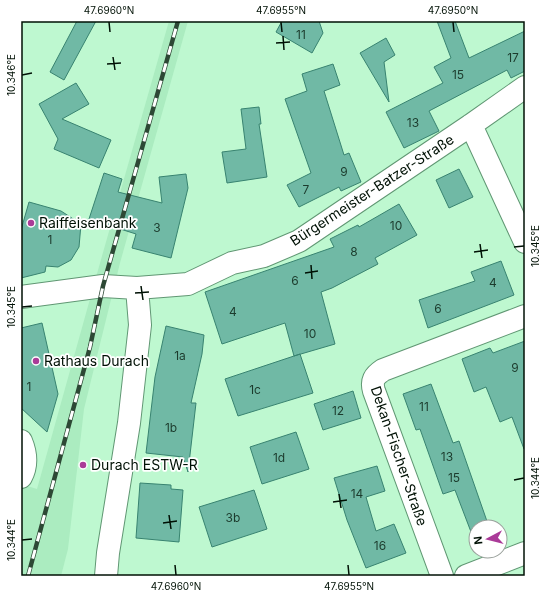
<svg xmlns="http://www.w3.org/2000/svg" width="546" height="597" font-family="Inter,sans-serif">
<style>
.built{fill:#abecc0}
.building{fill:#70b9a5;stroke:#388370}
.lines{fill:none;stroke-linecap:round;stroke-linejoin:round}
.minor-casing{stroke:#609773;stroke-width:24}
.minor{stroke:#fff;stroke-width:22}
.rail-casing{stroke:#2d4835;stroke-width:4.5}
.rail{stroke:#fff;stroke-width:3;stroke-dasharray:9;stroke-linecap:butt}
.ticks{fill:none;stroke:#001105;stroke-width:1.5}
.poi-dot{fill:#aa3b98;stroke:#fff;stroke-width:1.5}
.labels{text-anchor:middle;stroke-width:3.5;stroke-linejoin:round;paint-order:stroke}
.number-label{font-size:12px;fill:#1c3b2d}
.street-label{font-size:14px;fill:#001105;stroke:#fff}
.poi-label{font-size:14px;fill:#001105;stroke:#fff;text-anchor:start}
.neatline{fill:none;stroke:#001105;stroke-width:1.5}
.ticks-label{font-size:10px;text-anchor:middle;fill:#001105}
</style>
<rect width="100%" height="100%" fill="#bef8d0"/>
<path class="built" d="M169,21H188L120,263L84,409L68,549L61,576H21V484L37,489L100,263Z"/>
<path class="building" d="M77,21H96L64,80L50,72Z
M282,21H319L323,33L312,53L276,32Z
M437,21H455L469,58L525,31V71L511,78L507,70L429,111L439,131L404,148L386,112L443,83L434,67L451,58Z
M386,38L395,55L384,62L389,102L360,53Z
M333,64L340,85L324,91L344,155L349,153L361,182L341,191L339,187L299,207L287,185L311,173L285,99L307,91L302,74Z
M76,83L89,104L62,119L111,140L99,168L54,149L58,139L39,104Z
M259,107L261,124H259L267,177L227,183L222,152L246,149L241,109Z
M459,169L473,197L449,208L436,180Z
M104,173L122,179L118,192L162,203L159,177L186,174L188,188L171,258L132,248L136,234L89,219Z
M29,202L61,211L81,224L79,247L71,260L58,267L46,266L45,272L21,278V230Z
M399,204L417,235L375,258L378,264L332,288L321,292L335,344L294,356L285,323L222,344L205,292L334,247L330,239L358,225L359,227Z
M501,261L514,295L428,328L419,300L475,281L471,272Z
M42,323L58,394L47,432L21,408V328Z
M166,326L204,335L202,354L191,403H196L188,472L183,457L146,453L155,377Z
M525,341V448L524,449L512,417L500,422L486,387L474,392L462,359L490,348L493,353Z
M300,354L313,393L238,416L225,379Z
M431,384L453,443L459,441L489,527H476V545L455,490L443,494L420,429L416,430L403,394Z
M353,391L361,418L323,430L314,404Z
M296,432L309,469L262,484L250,447Z
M377,466L385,491L366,497L376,531L394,524L406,553L366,568L347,520L334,478Z
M140,483L171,485V489L183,490L179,542L136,538Z
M254,490L267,529L212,547L199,507Z"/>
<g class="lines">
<g class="minor-casing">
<path id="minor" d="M471,125L525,242
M21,297L103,286L137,288L188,284L232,263L264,256L299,241L471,125L525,87
M21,441C26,453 27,466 21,477
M106,576L108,553L129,423L140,325L137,288
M442,576L374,391C371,381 374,376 383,370L525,316
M466,576L525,553"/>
</g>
<use href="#minor" class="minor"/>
<g class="rail-casing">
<path id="rail" d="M28,576L90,347L103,286L178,21"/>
</g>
<use href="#rail" class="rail"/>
</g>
<path class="ticks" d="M109,22L110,32M281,22L282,32M453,22L454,32M283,36L284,50M276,43L290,42M113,57L115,70M107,64L121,63M22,75L32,73M480,244L482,258M514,247L524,246M474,252L488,250M311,265L312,279M305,273L318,271M141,286L143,300M135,293L149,292M22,307L32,306M514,480L524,478M339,494L341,508M333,502L347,500M169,515L171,529M163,523L177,521M22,540L32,539M175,565L176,575M348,565L349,575"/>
<g class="poi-dot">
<circle cx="31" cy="223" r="4"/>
<circle cx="36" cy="361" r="4"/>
<circle cx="83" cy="465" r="4"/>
</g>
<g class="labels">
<g class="number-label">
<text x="301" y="39">11</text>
<text x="513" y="62">17</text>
<text x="458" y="79">15</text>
<text x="413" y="127">13</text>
<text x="344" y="176">9</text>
<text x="306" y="194">7</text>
<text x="396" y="230">10</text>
<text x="157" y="232">3</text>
<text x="50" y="244">1</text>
<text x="354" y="256">8</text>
<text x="295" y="285">6</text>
<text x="493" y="287">4</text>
<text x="438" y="313">6</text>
<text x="233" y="316">4</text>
<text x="310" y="338">10</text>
<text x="180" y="360">1a</text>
<text x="515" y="372">9</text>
<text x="29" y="391">1</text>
<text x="255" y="394">1c</text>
<text x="424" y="411">11</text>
<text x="338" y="415">12</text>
<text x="171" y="432">1b</text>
<text x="447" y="461">13</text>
<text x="279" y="462">1d</text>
<text x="454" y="482">15</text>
<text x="357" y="498">14</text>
<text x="233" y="522">3b</text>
<text x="380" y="550">16</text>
</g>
<g class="street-label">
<text transform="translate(372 190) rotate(-33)" y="5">Bürgermeister-Batzer-Straße</text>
<text transform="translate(399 456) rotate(71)" y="5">Dekan-Fischer-Straße</text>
</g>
<g class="poi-label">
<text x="39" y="228">Raiffeisenbank</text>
<text x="44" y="366">Rathaus Durach</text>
<text x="91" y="470">Durach ESTW-R</text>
</g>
</g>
<rect width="546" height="597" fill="none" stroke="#ffffff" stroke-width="44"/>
<g transform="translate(488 539) rotate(263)"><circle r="19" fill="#ffffff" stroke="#99a09b"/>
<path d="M0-3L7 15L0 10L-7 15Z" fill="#aa3b98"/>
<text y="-6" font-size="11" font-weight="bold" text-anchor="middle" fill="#001105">N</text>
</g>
<rect x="22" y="22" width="502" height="553" class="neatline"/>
<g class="ticks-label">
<text x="109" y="14">47.6960°N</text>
<text x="281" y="14">47.6955°N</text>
<text x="453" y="14">47.6950°N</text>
<text transform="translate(11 75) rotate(-90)" y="4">10.346°E</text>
<text transform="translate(535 246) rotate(-90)" y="4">10.345°E</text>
<text transform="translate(11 307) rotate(-90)" y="4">10.345°E</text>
<text transform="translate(535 478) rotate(-90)" y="4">10.344°E</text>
<text transform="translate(11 540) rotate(-90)" y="4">10.344°E</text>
<text x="176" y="590">47.6960°N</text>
<text x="349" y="590">47.6955°N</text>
</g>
</svg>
